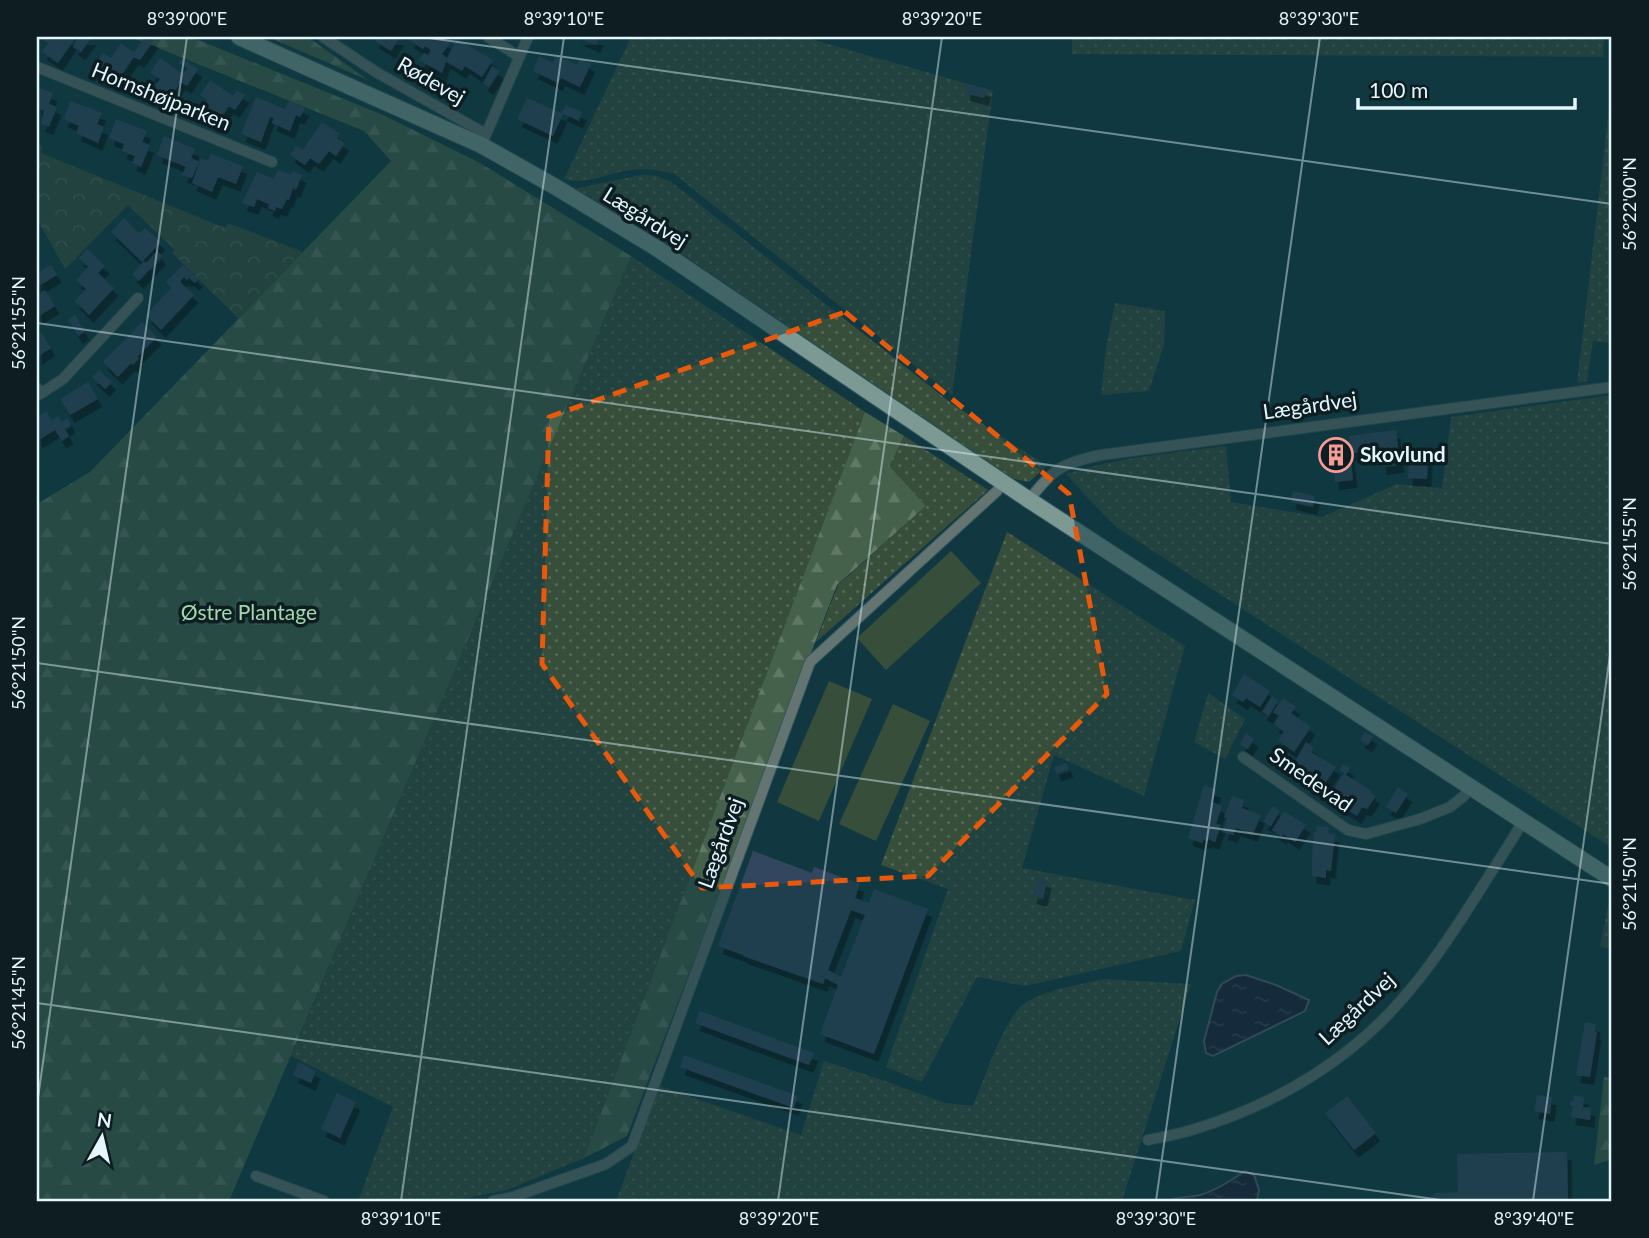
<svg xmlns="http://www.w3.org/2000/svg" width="1649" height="1238" font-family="Lato,sans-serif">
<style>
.grass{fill:url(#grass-dots)}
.forest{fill:url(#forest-firs)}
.park{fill:url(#park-crowns)}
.pitch{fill:#374e3b}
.water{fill:url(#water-ripples);stroke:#585d70;stroke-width:2}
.building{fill:#31475e;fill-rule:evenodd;filter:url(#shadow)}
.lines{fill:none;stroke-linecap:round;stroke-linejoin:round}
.street-casing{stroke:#33575f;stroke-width:12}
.secondary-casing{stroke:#33575f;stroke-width:18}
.street{stroke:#637471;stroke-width:10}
.secondary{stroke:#7d9994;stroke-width:16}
.marked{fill:none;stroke:#e8590c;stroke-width:5;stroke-dasharray:14 9;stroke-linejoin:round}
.ticks{fill:none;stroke:#e3f7fd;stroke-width:2;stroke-opacity:0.45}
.labels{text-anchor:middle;stroke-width:7;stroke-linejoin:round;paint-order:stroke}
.street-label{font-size:21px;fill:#e3f7fd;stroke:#0d1d21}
.poi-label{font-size:21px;font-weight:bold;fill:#e3f7fd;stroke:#0d1d21;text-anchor:start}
.park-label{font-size:21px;fill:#a5d8ae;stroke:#0d1d21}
.neatline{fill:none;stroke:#e3f7fd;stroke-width:2.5}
.ticks-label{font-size:18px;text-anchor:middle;fill:#e3f7fd}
</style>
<defs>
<pattern id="grass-dots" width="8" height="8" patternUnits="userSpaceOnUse" patternTransform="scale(1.75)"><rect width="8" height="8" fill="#374e3b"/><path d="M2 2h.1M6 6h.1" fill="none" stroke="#546858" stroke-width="1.8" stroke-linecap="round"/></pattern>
<pattern id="forest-firs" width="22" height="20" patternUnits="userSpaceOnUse" patternTransform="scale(1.75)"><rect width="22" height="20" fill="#46614b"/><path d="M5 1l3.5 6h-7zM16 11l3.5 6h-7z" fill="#617866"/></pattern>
<pattern id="park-crowns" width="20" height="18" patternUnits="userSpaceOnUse" patternTransform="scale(1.75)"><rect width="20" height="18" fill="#374e3b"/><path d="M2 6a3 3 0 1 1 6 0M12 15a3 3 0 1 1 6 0" fill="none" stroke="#546858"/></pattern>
<pattern id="water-ripples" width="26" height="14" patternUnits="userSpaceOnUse" patternTransform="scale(1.75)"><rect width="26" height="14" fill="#1c1b34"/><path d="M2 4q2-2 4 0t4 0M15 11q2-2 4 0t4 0" fill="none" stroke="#3d3d52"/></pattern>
<filter id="shadow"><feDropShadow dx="4.5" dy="8" stdDeviation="0" flood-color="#0009"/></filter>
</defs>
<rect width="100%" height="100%" fill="#113841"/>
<path class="grass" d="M631,37H804L993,91L952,395L674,174C657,169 642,168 624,171C604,175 585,185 564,179Z
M1072,37H1604L1603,57L1072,54Z
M1612,84V343L1593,341L1587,381L1577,383Z
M641,175L656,176L670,181L951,403L1047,466L1029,482L1014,479L645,229L574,189Z
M631,256L865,412L584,1158L507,1190L452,1201H358L393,1107L291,1056Z
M1115,303L1165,311L1164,345L1149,391L1101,395L1106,348Z
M1612,395V848L1116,527L1085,495L1066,474C1117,457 1173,453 1226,446L1231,502L1322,517L1397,484L1442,488L1451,417Z
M904,436L988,490L816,642L838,585L926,506L888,466Z
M1007,532L1185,646L1144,796L1054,755L1022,868L1195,900L1181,951L1025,986L977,977L922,1082L886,1067L948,889L881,865Z
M1208,693L1245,719L1225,759L1194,742Z
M1611,891L1612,892V949L1600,946Z
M1104,979L1191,984L1122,1201H616L659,1086L801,1135L824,1061L882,1080L945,1103L973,1106C982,1084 1006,1014 1025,1003C1047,989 1078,985 1104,979Z"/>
<path class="forest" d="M131,37H191L383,115L480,163L631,256L229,1201H37V504L90,472L391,161L364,131Z
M268,37H308L368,80Z
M865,412L904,436L889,466L926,506L837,585L627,1136L584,1158Z
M1604,1077L1612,1078V1159L1594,1165Z"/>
<path class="park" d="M37,144L42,146L41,153L225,228L228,223L303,252L239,319L172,253L175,250L128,205L65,269L37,219Z"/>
<path class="pitch" d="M951,551L981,583L886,670L857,638Z
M829,681L872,699L819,821L777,802Z
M893,704L930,721L876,841L839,824Z"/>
<path class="water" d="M1246,975L1276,985L1309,1000L1305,1011L1213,1056L1206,1053L1204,1041L1217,992L1222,984L1236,976Z
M1245,1171L1254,1175L1259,1190L1257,1201H1167C1178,1196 1188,1198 1200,1195C1215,1191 1232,1180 1245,1171Z"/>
<path class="building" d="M43,37H76L58,63L42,52L48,43L41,39Z
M79,37H92L81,52L73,47Z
M145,37H149L154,40L140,60L134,57L115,85L92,70L103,53L111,58L121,43L134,52Z
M376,37H400L391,51L374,40Z
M411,37H440L450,43L442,54L447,58L457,39L493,60L482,77L465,66L462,71L446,61L442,73L419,60L424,53L428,55L431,50L425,46L423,49L409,40Z
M577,37H599L596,45Z
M557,55L577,65L580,58L591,64L580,87L561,78L558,83L533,71L539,56L553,63Z
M160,58L183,74L187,68L179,63L182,58L198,69L187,86L181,82L165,105L150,95L160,79L150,73Z
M492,66L500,71L489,87L483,83Z
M210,80L233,96L237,90L245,95L235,110L229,106L216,126L197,114L207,100L200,95Z
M967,84L987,89L984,98L965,93Z
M37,87L53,93L49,104L57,107L49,127L41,124L44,111L37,108Z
M256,97L285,109L289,101L305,108L300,117L296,115L290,131L272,123L274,118L270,117L261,142L241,134Z
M527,98L563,114L553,136L517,119Z
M71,101L102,113L97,124L104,127L98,143L76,133L79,126L63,119Z
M566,105L582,112L579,121L562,113Z
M116,119L147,131L142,142L150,145L141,167L132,163L135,156L122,151L124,144L109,138Z
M322,122L340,134L337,138L345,143L336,156L329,151L319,164L310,158L305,165L290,155L296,146L303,150Z
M164,136L195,149L191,158L199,162L192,178L182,175L186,167L157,155Z
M211,154L243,166L236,184L218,177L212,192L192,183L201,158L208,161Z
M278,170L291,175L293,171L302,175L296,190L293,188L289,200L287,199L282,209L276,207L275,211L268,208L269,204L257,199L254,207L242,203L257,172L274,179Z
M124,218L139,233L145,228L161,242L142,262L111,232Z
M87,249L105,266L98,273L114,288L89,315L75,301L86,289L76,280L88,267L79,258Z
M157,251L162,256L139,281L132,274L144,261L146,263Z
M51,265L57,275L37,287V273Z
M183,265L198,279L195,283L189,278L187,280L184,277L180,282L194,295L161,330L146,315L171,288L166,282Z
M45,290L55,306L37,317V295Z
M75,315L85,332L78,336L68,320Z
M142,322L157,337L137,357L139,358L133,365L131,363L118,377L103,362Z
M41,332L51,348L37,357V334Z
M99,370L112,382L105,389L92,377Z
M88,382L98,399L70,415L60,399Z
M46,411L52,420L58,416L62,422L67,418L71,425L65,429L69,436L62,441L55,430L37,441V417Z
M1396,430L1400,465L1382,467L1380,450L1350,453L1353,480L1335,482L1332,457L1323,458L1322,447L1350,444L1349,436Z
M1409,455H1428L1427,479L1408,478Z
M1293,491L1315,496L1313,507L1291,502Z
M1244,674L1270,691L1260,707L1246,698L1243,702L1232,695Z
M1272,696L1278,700L1269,716L1262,712Z
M1283,698L1296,707L1291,713L1311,727L1294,752L1278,740L1284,732L1274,724L1279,716L1273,712Z
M1365,732L1373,736L1368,745L1360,740Z
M1246,733L1254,739L1248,749L1240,744Z
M1306,742L1314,748L1311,752L1336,767L1324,785L1299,771L1297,774L1290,770Z
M1066,763L1069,769L1057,774L1054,767Z
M1343,764L1350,768L1346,775L1372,791L1371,793L1376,796L1367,809L1362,807L1357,816L1328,798L1344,773L1340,770Z
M1204,785L1217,790L1212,802L1222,806L1216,824L1221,825L1215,842L1208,839V841L1203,840L1202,843L1188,838Z
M1398,787L1408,794L1396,813L1386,807Z
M1232,796L1244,800L1242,808L1261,815L1253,834L1236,828L1233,835L1223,832L1227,818L1224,817Z
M1273,806L1280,811L1271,826L1263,822Z
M1284,811L1306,825L1295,842L1283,834L1282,837L1272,830Z
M1317,826L1329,827L1328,833L1335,834L1331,871L1326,870V878L1312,876V855L1314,832H1316Z
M753,851L812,873L814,867L860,884L855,898L869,903L874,889L928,909L874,1054L820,1034L838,985L825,978L823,984L743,956V955L718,946ZM851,910L865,915L841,977L828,970Z
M1039,878L1047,880L1043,899L1032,896L1035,883H1038Z
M700,1011L814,1053L809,1065L695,1023Z
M1585,1022L1596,1024L1595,1032H1597L1590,1077L1576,1075Z
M684,1055L798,1096L794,1108L680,1067Z
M299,1062L316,1071L311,1083L293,1075Z
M337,1093L356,1102L340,1138L321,1129Z
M1537,1095L1552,1097L1550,1114L1534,1111Z
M1574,1095L1584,1097L1583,1107L1591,1108L1590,1120L1571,1117L1573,1106L1570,1105V1101L1573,1102Z
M1347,1096L1376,1133L1354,1150L1325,1113Z
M1567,1152L1568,1201H1428L1435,1193L1458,1192L1457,1154Z"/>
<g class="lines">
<g class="street-casing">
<path id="street" d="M323,37L376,72L486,134
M488,37L518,56
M37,67L272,162
M484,139L528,37
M37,388L40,394L63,379L138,298
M1029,500C1053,469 1062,463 1101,455L1612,387
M1243,757L1348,830L1366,834L1420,819L1450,807L1464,796L1470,786
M1148,1140C1163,1137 1179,1134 1195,1129C1250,1112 1305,1085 1350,1049C1404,1007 1442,950 1478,893C1493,869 1509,846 1523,821
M256,1176L324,1201
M493,1201L513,1197L606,1164L632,1146L810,662L997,491L1003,482"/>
</g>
<g class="secondary-casing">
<path id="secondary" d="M239,37L481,145L554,186L658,249L1029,500L1612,879"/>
</g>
<use href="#street" class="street"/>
<use href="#secondary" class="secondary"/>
</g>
<path d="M0 0H1649V1238H0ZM845,312L1069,494L1107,694L928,876L702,888L542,664L549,417Z" fill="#113841" fill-opacity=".55" fill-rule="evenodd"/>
<path class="marked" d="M845,312L1069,494L1107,694L928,876L702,888L542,664L549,417Z"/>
<path class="ticks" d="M422,37L1612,204M37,323L1612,544M37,663L1612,884M37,1003L1448,1201M37,1105L187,37M401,1201L564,37M778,1201L942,37M1156,1201L1320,37M1533,1201L1612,641"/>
<defs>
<g id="building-ring" transform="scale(1.75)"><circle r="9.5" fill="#0d1d21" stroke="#f59c96" stroke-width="1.5"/><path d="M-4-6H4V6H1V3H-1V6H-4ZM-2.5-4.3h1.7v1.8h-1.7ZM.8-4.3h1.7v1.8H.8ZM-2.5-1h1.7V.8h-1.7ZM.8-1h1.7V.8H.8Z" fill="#f59c96"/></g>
</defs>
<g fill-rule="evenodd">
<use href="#building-ring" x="1336" y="455"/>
</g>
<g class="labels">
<g class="street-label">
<text transform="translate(431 81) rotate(30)" y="7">Rødevej</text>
<text transform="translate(161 97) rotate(22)" y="7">Hornshøjparken</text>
<text transform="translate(645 218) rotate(32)" y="7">Lægårdvej</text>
<text transform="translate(1310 406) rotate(-8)" y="7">Lægårdvej</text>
<text transform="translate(1311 780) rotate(35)" y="7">Smedevad</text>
<text transform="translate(721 843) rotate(-70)" y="7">Lægårdvej</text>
<text transform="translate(1357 1009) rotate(-43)" y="7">Lægårdvej</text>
</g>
<g class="poi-label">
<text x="1360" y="462">Skovlund</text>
</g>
<g class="park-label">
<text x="249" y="620">Østre Plantage</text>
</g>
</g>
<rect width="1649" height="1238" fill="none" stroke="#0d1d21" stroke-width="77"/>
<g transform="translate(102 1137) rotate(8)" stroke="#0d1d21" stroke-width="5" paint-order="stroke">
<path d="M0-5L12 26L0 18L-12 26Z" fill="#e3f7fd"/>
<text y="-10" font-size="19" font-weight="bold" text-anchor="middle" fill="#e3f7fd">N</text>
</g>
<path d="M1358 98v10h217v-10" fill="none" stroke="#e3f7fd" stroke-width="3.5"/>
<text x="1369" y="98" font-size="21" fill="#e3f7fd" stroke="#0d1d21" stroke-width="5" paint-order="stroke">100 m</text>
<rect x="38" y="38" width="1572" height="1162" class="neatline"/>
<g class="ticks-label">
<text x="187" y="25">8°39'00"E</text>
<text x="564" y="25">8°39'10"E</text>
<text x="942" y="25">8°39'20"E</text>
<text x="1319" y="25">8°39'30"E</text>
<text transform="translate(1630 204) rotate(-90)" y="6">56°22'00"N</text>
<text transform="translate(19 323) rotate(-90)" y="6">56°21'55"N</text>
<text transform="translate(1630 544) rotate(-90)" y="6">56°21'55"N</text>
<text transform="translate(19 663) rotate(-90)" y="6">56°21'50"N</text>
<text transform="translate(1630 884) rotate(-90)" y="6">56°21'50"N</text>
<text transform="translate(19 1003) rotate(-90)" y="6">56°21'45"N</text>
<text x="401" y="1225">8°39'10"E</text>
<text x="779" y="1225">8°39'20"E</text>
<text x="1156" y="1225">8°39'30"E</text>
<text x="1534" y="1225">8°39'40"E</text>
</g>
</svg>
